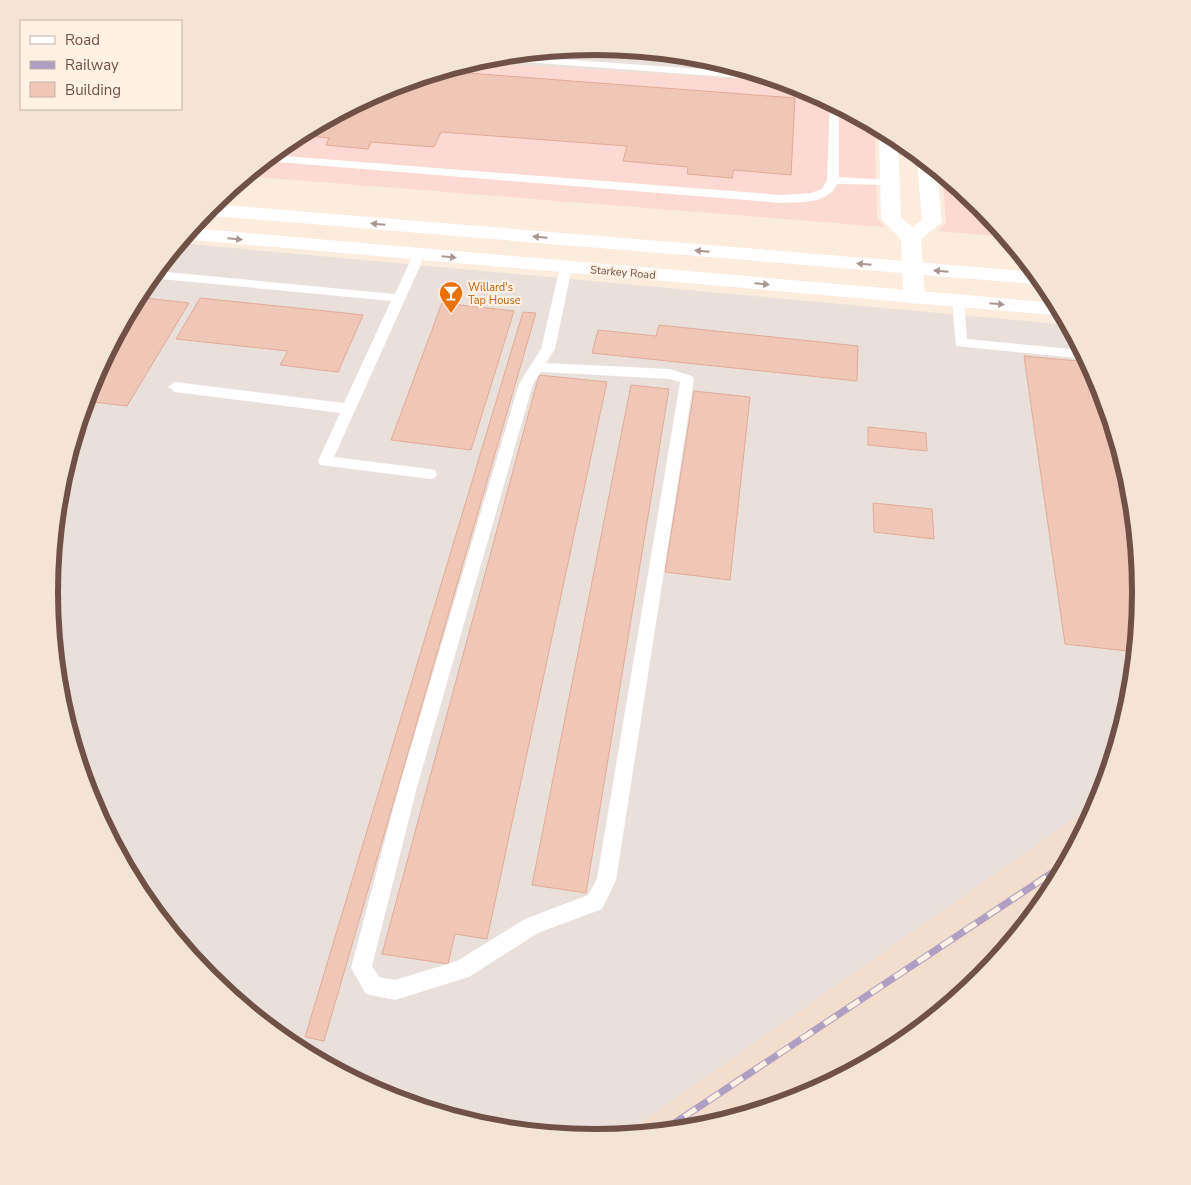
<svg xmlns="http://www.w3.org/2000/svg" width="1191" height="1185" font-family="'Nunito Sans',sans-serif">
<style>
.residential{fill:#f3ddcd}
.commercial{fill:#fcd9d2}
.industrial{fill:#e9e0db}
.building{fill:#f0c6b7;stroke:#e2aa97}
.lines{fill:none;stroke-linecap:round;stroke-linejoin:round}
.lane{fill:#fff;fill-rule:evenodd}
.street{fill:#fff;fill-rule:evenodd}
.secondary{fill:#fff;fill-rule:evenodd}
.rail-casing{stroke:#ae9fc3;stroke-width:7}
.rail{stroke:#fff1e4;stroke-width:5;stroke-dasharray:14;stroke-linecap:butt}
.oneway{fill:#aa9791}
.labels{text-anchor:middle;stroke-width:4.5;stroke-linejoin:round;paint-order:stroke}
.far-street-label{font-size:11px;fill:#715147;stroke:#fff1e4}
.far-food-label{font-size:11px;fill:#c56008;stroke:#fff1e4;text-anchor:start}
.rim{fill:none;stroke:#715147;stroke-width:6}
</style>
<rect width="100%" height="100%" fill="#fbecde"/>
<path class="residential" d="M1101,800L1050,896L982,979L899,1047L804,1097L702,1128L622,1136Z"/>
<path class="commercial" d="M471,62L783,81L805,88L878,127L875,131L877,218L885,227L246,176L292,138L387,88Z
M942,173L982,206L1007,237L938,231L946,223Z"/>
<path class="industrial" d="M596,46L702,57L783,81L471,62L489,57Z
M179,243L1069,325L1100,384L1131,486L1142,593L1131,699L1101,800L622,1136L595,1139L489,1128L386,1097L292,1047L209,979L141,896L91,801L60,699L49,592L60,486L91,383L141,289Z"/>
<path class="building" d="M441,71L795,98L791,175L734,170L732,178L687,174L688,167L623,161L627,146L441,132L434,147L371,142L368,149L326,145L329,138L298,135L387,88Z
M137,297L189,303L127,406L85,401L91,383Z
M200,298L345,313L363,315L338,372L280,365L288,351L176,339Z
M442,303L514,311L471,450L391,440Z
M523,312L536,313L324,1041L305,1037Z
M659,325L858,346L857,381L592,353L598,330L656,336Z
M1024,356L1089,362L1100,384L1131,486L1142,593L1136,652L1065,644Z
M539,375L607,382L487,939L455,934L448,964L382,954Z
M631,385L669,389L586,893L532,885Z
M694,391L750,397L730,580L665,572Z
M868,427L926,433L927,451L868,445Z
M873,503L932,509L934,539L874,532Z"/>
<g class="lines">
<path class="lane" d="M505,55L756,73L772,78L768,80L483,59Z
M830,102L839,106V177L890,180L896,183L894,185L837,184C829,204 800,202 782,203L265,161L272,155L782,195L811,193L822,189L827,180Z
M929,179L950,180L958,187L925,184L923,182Z
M419,251L425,255L334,457L430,469L435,470L437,474L435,478L430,479L320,465L318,461L340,413L175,392L168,387L175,382L344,403L391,301L150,278L156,271L395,294L413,255Z
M566,263L572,267L555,349L546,363L670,369L692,376L694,379L616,880L602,909L538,933L469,977L395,1000L366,994L351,968L399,787L519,384L541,349L560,267ZM541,372L670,379L680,382L597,879L588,895L525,919L457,961L395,980L379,977L372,966L417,787L533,384Z
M958,296L964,300L967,339L1082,350L1087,359L956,346L952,300Z"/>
<path class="street" d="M881,129L898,138L901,217L912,227L922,220L917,161L921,157L937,170L942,222L921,239L925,297L922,302L914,304L906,302L903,297L901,239L881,219L879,133Z"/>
<path class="secondary" d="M212,204L1035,272L1046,285L202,215Z
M191,228L1057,303L1064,316L182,239Z"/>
<g class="rail-casing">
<path id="rail" d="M661,1132L1067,863"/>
</g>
<use href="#rail" class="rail"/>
</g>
<defs><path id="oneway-solid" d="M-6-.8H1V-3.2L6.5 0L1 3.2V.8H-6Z" transform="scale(1.25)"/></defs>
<g class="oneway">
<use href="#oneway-solid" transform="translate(378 224) rotate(-175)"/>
<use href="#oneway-solid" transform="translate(540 237) rotate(-175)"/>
<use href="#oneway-solid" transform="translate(235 239) rotate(5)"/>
<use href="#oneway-solid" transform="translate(702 251) rotate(-175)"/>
<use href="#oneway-solid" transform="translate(449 257) rotate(5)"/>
<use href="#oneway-solid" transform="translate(864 264) rotate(-175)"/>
<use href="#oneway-solid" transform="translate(941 271) rotate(-175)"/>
<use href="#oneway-solid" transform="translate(762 284) rotate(5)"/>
<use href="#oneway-solid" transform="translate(997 304) rotate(5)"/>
</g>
<defs>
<g id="bar-pin" transform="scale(1.25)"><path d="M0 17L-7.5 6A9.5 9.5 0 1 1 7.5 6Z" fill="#e8710a" stroke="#fff1e4"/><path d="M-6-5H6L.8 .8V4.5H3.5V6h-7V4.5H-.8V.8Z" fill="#fff"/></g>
</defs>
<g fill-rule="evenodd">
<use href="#bar-pin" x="451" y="293"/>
</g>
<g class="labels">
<g class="far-street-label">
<text transform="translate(623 272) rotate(5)" y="4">Starkey Road</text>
</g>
<g class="far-food-label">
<text x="468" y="291">Willard's<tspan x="468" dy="13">Tap House</tspan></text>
</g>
</g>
<path d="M0 0H1191V1185H0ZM58 592a537 537 0 1 1 1074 0a537 537 0 1 1-1074 0Z" fill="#f4e4d7" fill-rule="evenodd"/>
<path class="rim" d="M58 592a537 537 0 1 1 1074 0a537 537 0 1 1-1074 0Z"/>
<rect x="20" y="20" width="162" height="90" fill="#fff1e4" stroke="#c6b1a5"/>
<rect x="30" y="36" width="25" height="8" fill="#ffffff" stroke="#c6b1a5"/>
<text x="65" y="45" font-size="15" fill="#715147">Road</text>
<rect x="30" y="61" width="25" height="8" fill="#ae9fc3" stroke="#c6b1a5"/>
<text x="65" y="70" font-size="15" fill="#715147">Railway</text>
<rect x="30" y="82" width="25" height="15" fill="#f0c6b7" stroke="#c6b1a5"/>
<text x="65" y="95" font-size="15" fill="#715147">Building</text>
</svg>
